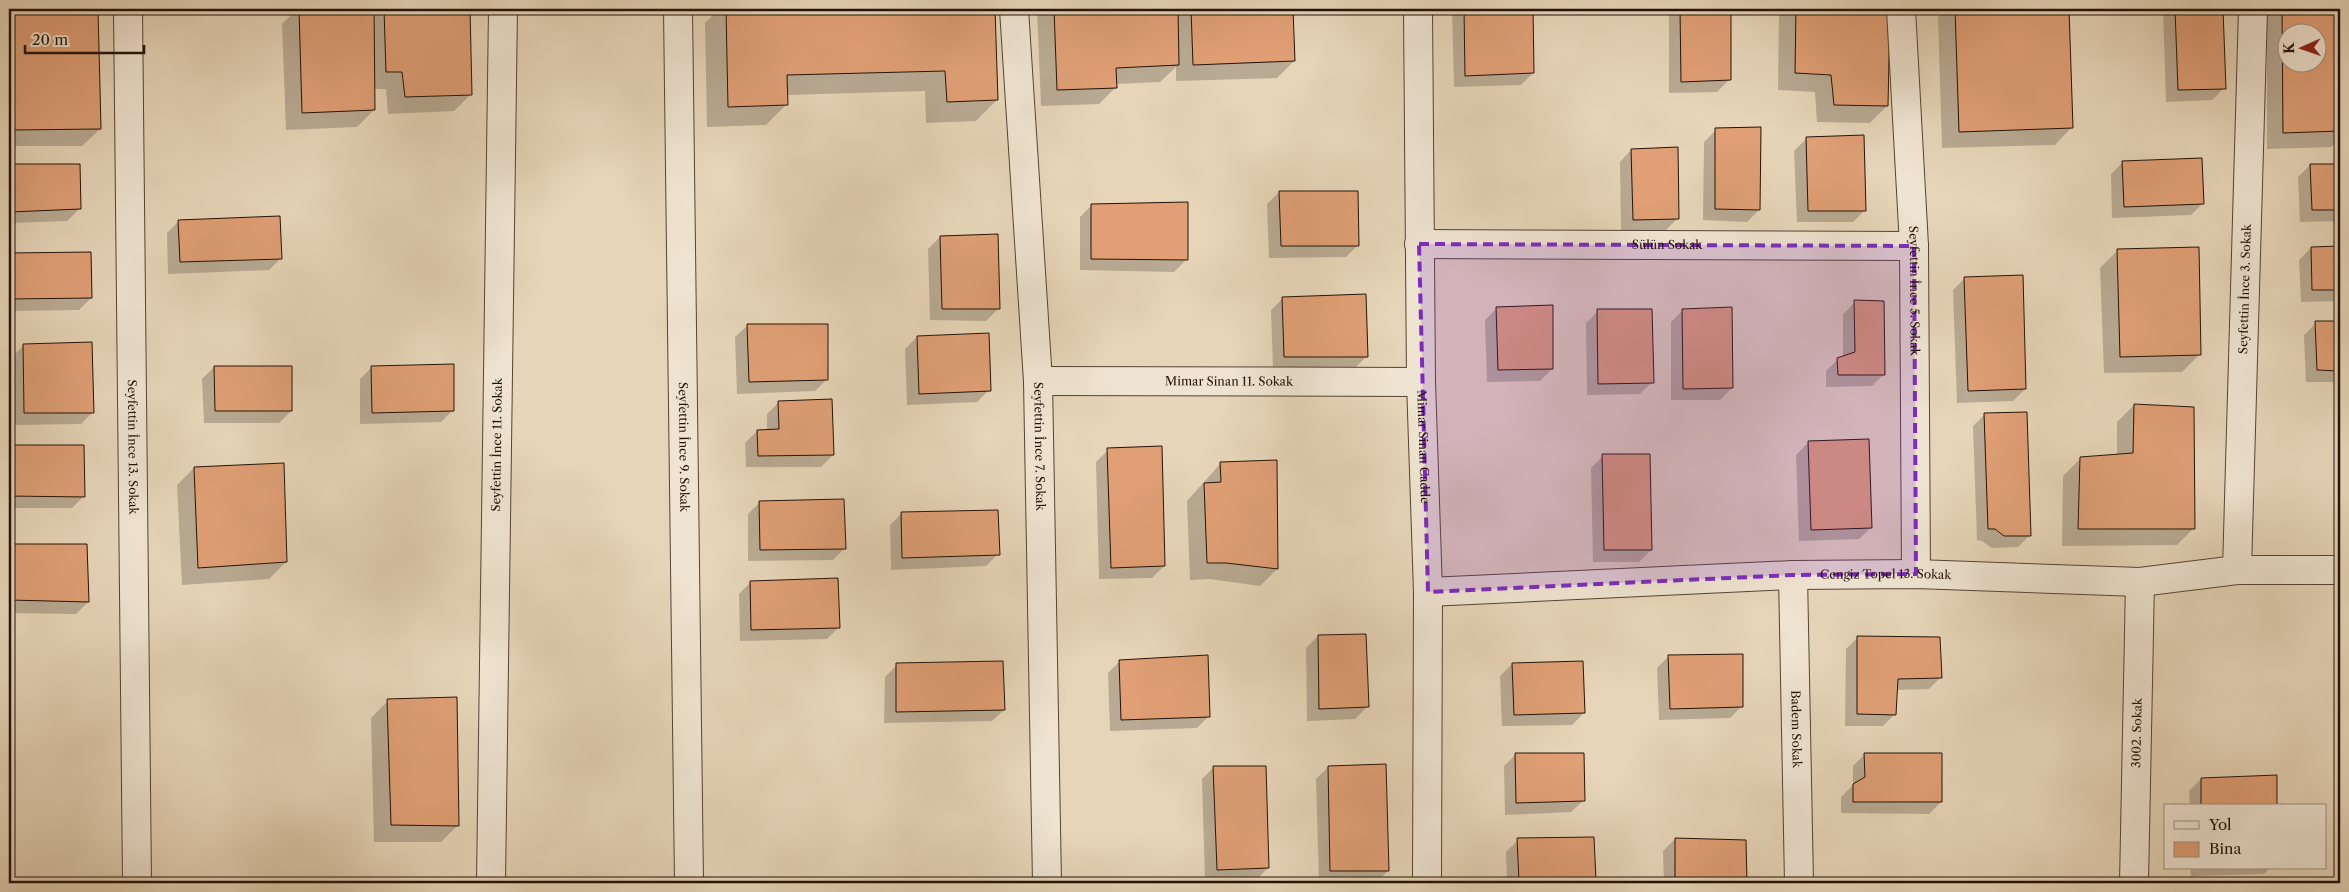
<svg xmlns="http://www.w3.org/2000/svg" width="2349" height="892" font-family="'Libre Caslon Text',serif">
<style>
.shadow{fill:#0003;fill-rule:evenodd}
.building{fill:#e09f75;stroke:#231208;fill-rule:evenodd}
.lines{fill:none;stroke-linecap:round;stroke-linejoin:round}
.minor-casing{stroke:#544334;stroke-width:30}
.minor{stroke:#efe4d1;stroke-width:28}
.marked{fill:#7b2cbf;fill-opacity:0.2;stroke:#7b2cbf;stroke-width:4;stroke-dasharray:10 6;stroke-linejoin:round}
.labels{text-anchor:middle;stroke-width:4.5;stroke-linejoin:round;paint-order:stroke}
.street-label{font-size:12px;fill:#231208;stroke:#efe4d1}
</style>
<rect width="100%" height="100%" fill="#e6d5b8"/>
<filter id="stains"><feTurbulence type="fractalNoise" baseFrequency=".004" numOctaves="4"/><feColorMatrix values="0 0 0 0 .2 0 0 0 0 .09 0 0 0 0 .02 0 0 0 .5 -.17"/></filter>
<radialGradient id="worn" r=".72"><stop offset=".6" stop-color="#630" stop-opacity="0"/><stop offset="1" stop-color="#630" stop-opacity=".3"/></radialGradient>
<path class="shadow" d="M9,9H97L100,129L82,146H9Z
M297,9H373V17L381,9H469L471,94L454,111L388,114L386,89H374V110L357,127L286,130L282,24Z
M719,9H994L997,100L976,121L926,123L925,91L787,95V104L766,125L707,127L705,23Z
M1037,9H1292L1294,61L1277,78L1176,81V67L1160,82L1116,84V87L1099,104L1041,106Z
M1452,9H1532L1533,73L1521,85L1454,87Z
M1669,9H1730L1729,80L1717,92L1669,93Z
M1779,9H1889L1887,106L1870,123L1817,122L1815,92L1778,90Z
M1947,9H2068L2072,127L2055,145L1942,148L1938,17Z
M2163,9H2222L2224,88L2212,100L2166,102Z
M2267,9H2340V138L2331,147L2267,149ZM2286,32H2316V62H2286Z
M1716,130L1759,210L1747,222L1703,220L1704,142Z
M1806,139L1865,210L1853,222H1797L1794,151Z
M1631,150L1678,218L1666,230L1621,232L1620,162Z
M2123,162L2203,203L2191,215L2112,218L2111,174Z
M9,165H78L79,209L67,221L9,223Z
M2310,165H2340V221L2300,222L2298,177Z
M1279,192L1358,245L1346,257L1269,258L1267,204Z
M1092,205L1186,260L1174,272L1080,270V217Z
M179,221L281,258L269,270L168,274L167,233Z
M940,237L998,309L986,321L930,320L928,249Z
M2311,248H2340V301L2301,302L2299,260Z
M2117,251L2199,355L2182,372L2104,373L2100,268Z
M89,253L91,298L79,310L9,311V254Z
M1965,278L2025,389L2013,401L1957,403L1953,290Z
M1283,298L1367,356L1355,368H1273L1271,310Z
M1855,302L1884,374L1872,386L1826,387V371L1838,359L1843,358V314Z
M1497,308L1552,369L1540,381L1487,382L1485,320Z
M1683,310L1732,388L1720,400H1671V322Z
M1598,311L1652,382L1640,394L1587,395L1586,323Z
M2340,322V382H2306L2304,335L2316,323Z
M747,326L827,379L815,391L737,394L735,337Z
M917,337L989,390L977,402L907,405L905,349Z
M24,345L93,412L81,424L13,425L12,357Z
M214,367L291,411L279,423H204L202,379Z
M372,367L453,410L441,422L360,424V379Z
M779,402L833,455L821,467H746L745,443L757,431H767V414Z
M2134,405L2194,528L2177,545L2062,546L2063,476L2080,459L2117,455V422Z
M1985,414L2030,535L2018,547L1992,548L1982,541L1977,540L1973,426Z
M1808,443L1871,527L1859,539L1799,541L1796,455Z
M9,446H82L84,496L72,508H9Z
M1108,450L1164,566L1152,578L1099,579L1096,462Z
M1603,456L1651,550L1639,562H1593L1591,468Z
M1221,463L1277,569L1260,586L1209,579L1190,580L1187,501Z
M194,468L286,562L269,579L182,585L177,485Z
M760,502L845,548L833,560L748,561V514Z
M902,513L998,554L986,566L891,570L890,525Z
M9,546H86L88,602L76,614L9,613Z
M751,582L839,627L827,639L740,641L739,594Z
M1318,636L1367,707L1355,719L1307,721L1306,648Z
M1858,637L1941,677L1929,689L1896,690L1895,714L1883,726H1845L1846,649Z
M1669,656L1742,706L1730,718L1659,720L1657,668Z
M1120,661L1209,716L1197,728L1110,731L1108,673Z
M1512,664L1584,713L1572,725L1502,726L1500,676Z
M897,665L1004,710L992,721L884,723L885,677Z
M388,701L458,825L441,842H374L371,718Z
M1516,754L1583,801L1571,812L1505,815L1504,766Z
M1865,754L1941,802L1929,814L1841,813V797L1853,785V766Z
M1214,767L1268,868L1256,880L1205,881L1202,779Z
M1328,767L1388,871L1376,883H1319L1316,779Z
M2201,779L2276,806H2190L2189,791Z
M1675,839L1745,841L1746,883H1664L1663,851Z
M1518,840L1595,881L1592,883H1507L1506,852Z
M2190,868H2270L2264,874L2191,876Z"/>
<path class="building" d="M9,9H98L101,129L9,130Z
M299,9H374L375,110L302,113Z
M384,9H470L472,95L405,97L402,72H386Z
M726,9H995L998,100L947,102L945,71L787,75L788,105L728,107Z
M1054,9H1178L1179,65L1116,68L1117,88L1057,90Z
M1191,9H1293L1295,61L1193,65Z
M1464,9H1533L1534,73L1465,76Z
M1680,9H1731V80L1681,82Z
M1796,9H1890L1888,106L1834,105L1831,75L1795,73Z
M1955,9H2069L2073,128L1959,132Z
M2175,9H2223L2226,89L2178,90Z
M2282,9H2340V131L2283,133ZM2286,32H2316V62H2286Z
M1761,127L1760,210L1715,209V128Z
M1864,135L1866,211H1808L1806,137Z
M1678,147L1679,219L1633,220L1631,149Z
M2202,158L2204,204L2124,207L2122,161Z
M9,164H80L81,209L9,212Z
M2310,164H2340V210H2312Z
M1279,191H1358L1359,246H1281Z
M1188,202V260L1091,259V204Z
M280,216L282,259L180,262L178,220Z
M998,234L1000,309H942L940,236Z
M2340,246V290H2312L2311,247Z
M2199,247L2201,355L2120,357L2117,249Z
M91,252L92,298L9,299V253Z
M2023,275L2026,389L1968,391L1964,277Z
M1366,294L1368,357H1284L1282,297Z
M1854,300L1884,301L1885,375H1838L1837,358L1855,352Z
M1553,305V369L1498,370L1496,307Z
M1732,307L1733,388L1683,389L1682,309Z
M1597,309H1652L1654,383L1598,384Z
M2315,321H2340V371L2317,370Z
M747,324H828V380L749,382Z
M989,333L991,391L919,394L917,336Z
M92,342L94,413H24L23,344Z
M454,364V411L372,413L371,366Z
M214,366H292V411H215Z
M832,399L834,455L758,456L757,430L779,429L778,401Z
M2134,404L2194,407L2195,529H2078L2080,457L2133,453Z
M2027,412L2031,536H2004L1995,529H1988L1984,413Z
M1869,439L1872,528L1811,530L1808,441Z
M9,445H84L85,497L9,496Z
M1162,446L1165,566L1111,568L1107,448Z
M1602,454H1650L1652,550H1604Z
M1277,460L1278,569L1226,563H1207L1204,483L1221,482L1220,462Z
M284,463L287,562L198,568L194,467Z
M844,499L846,549L760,550L759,501Z
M998,510L1000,555L902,558L901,512Z
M9,544H87L89,602L9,600Z
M838,578L840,628L751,630L750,581Z
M1366,634L1369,707L1319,709L1318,635Z
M1857,636L1940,637L1942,678L1898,679L1896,715L1857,714Z
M1743,654V707L1670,709L1668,655Z
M1208,655L1210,717L1121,720L1119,660Z
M1003,661L1005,710L896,712V663Z
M1583,661L1585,713L1514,715L1512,663Z
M457,697L459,826L391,825L387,699Z
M1515,753H1584L1585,801L1516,803Z
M1864,753H1942V802H1853V784L1865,777Z
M1386,764L1389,871H1330L1328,766Z
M1213,766H1266L1269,868L1217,870Z
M2277,775V806H2201V778Z
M1594,837L1596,881L1519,882L1517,838Z
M1675,838L1746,840L1747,883H1675Z"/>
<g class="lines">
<g class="minor-casing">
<g id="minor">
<path id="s1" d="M128,9L137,883"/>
<path id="s2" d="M678,9L689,883"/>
<path id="s3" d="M1014,9L1038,381L1047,883"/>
<path id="s4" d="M1418,9L1421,382L1428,592L1427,883"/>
<path id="s5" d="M1901,9L1914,246L1916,574"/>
<path id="s6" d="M1419,244L1914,246"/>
<path id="s7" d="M1038,381L1421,382"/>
<path id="s8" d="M2237,570L2253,9"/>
<path id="s9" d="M1793,575L1799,883"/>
<path id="s10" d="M1428,592L1793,575L1916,574L2140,582L2237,570H2340"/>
<path id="s11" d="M491,883L503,9"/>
<path id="s12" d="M2134,883L2140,582"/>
</g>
</g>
<use href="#minor" class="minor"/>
</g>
<path class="marked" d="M1419,244L1914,246L1916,574L1793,575L1428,592Z"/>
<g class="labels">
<g class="street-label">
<text dy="4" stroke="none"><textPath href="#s6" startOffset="248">Sülün Sokak</textPath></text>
<text dy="4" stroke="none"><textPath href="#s8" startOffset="281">Seyfettin İnce 3. Sokak</textPath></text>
<text dy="4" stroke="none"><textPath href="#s5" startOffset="282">Seyfettin İnce 5. Sokak</textPath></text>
<text dy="4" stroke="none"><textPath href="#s7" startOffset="191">Mimar Sinan 11. Sokak</textPath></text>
<text dy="4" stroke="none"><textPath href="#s1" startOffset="438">Seyfettin İnce 13. Sokak</textPath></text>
<text dy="4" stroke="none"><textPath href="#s11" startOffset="438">Seyfettin İnce 11. Sokak</textPath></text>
<text dy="4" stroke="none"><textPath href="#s2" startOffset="438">Seyfettin İnce 9. Sokak</textPath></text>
<text dy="4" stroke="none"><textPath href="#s3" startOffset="438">Seyfettin İnce 7. Sokak</textPath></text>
<text dy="4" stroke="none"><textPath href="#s4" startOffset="438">Mimar Sinan Cadde</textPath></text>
<text dy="4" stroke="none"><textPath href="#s10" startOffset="458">Cengiz Topel 13. Sokak</textPath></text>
<text dy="4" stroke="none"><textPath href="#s9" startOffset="154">Badem Sokak</textPath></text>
<text dy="4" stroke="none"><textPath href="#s12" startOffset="150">3002. Sokak</textPath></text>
</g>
</g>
<rect width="2349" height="892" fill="none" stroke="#e6d5b8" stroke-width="30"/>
<rect x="10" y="10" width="2329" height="872" fill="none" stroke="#231208" stroke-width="2.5"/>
<rect x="15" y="15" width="2319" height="862" fill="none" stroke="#231208"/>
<rect x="2164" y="804" width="162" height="65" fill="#efe4d1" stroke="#9d9081"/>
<rect x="2174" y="821" width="25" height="8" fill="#efe4d1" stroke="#9d9081"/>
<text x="2209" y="830" font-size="15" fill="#231208">Yol</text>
<rect x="2174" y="842" width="25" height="15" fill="#e09f75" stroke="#9d9081"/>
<text x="2209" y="854" font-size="15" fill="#231208">Bina</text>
<g transform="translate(2302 48) rotate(268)"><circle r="24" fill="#efe4d1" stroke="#9d9081"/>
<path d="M0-4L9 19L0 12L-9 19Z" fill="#8f2418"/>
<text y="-8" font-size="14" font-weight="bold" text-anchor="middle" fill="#231208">K</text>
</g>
<path d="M25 45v8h119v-8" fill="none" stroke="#231208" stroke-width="2.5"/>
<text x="32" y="45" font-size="15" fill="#231208" stroke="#efe4d1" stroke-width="4" paint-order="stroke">20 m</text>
<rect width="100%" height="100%" filter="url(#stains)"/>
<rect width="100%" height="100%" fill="url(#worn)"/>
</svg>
